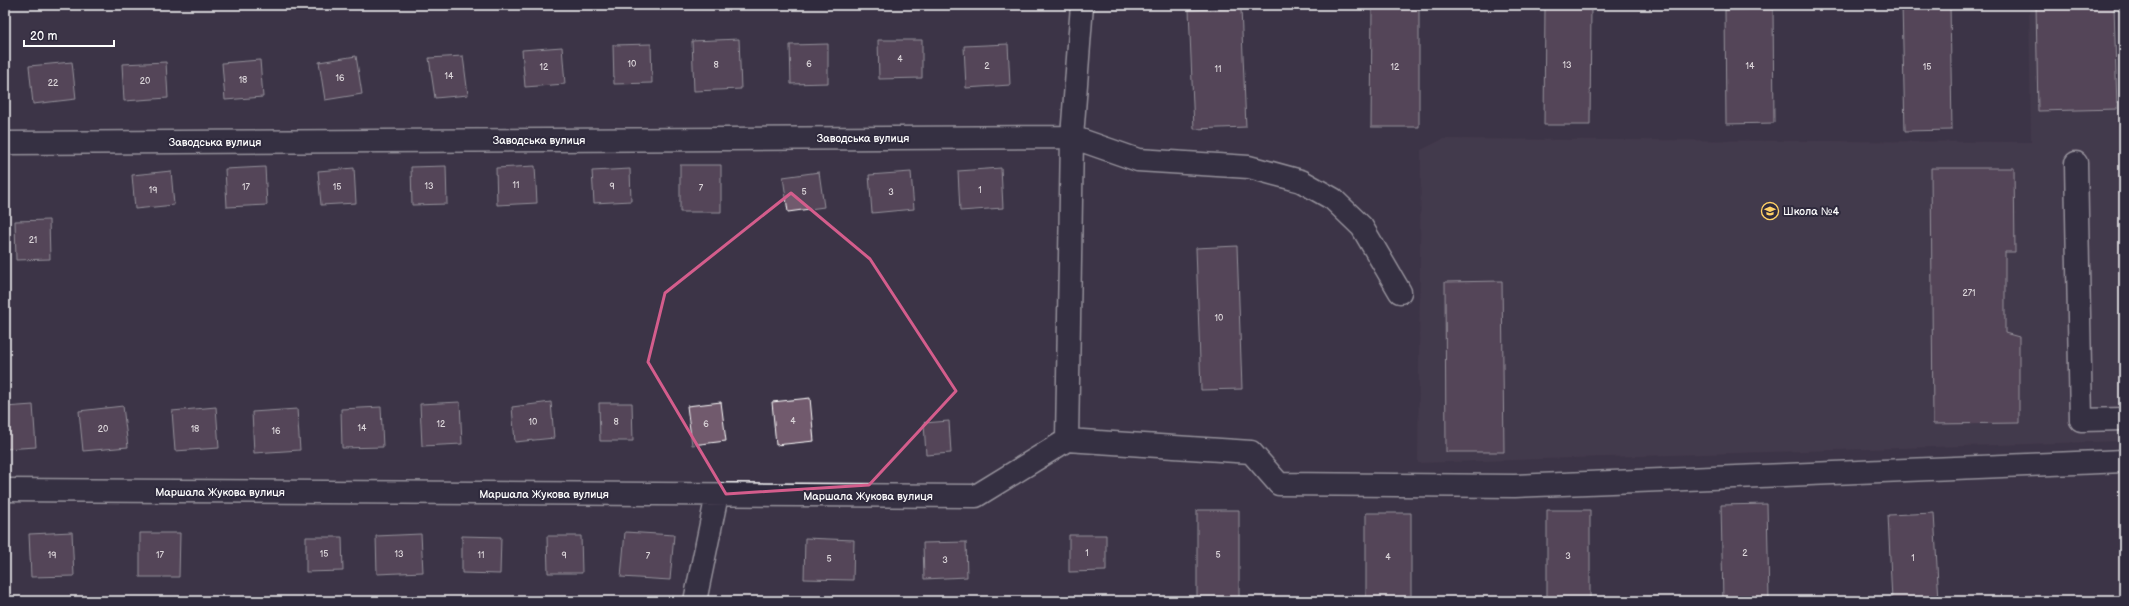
<svg xmlns="http://www.w3.org/2000/svg" width="2129" height="606" font-family="'Balsamiq Sans',sans-serif">
<style>
.built{fill:#4c3f52}
.building{fill:#715a6d;stroke:#fff}
.lines{fill:none;stroke-linecap:round;stroke-linejoin:round}
.minor-casing{stroke:#fff;stroke-width:25}
.minor{stroke:#2f2a3d;stroke-width:22}
.marked{fill:none;stroke:#d45d8c;stroke-width:3;stroke-linejoin:round}
.labels{text-anchor:middle;stroke-width:4;stroke-linejoin:round;paint-order:stroke}
.number-label{font-size:9px;fill:#dcd6da}
.street-label{font-size:11px;fill:#fff;stroke:#2f2a3d}
.poi-label{font-size:11px;fill:#fff;stroke:#2f2a3d;text-anchor:start}
</style>
<rect width="100%" height="100%" fill="#3c3447"/>
<filter id="ink" filterUnits="userSpaceOnUse"><feTurbulence type="fractalNoise" baseFrequency=".025" numOctaves="2"/><feDisplacementMap in="SourceGraphic" scale="8" xChannelSelector="R" yChannelSelector="G"/><feConvolveMatrix kernelMatrix="1 2 1 2 8 2 1 2 1" color-interpolation-filters="sRGB"/></filter>
<g filter="url(#ink)">
<path class="built" d="M2029,5H2114L2124,441L1418,463L1421,150L1443,139L2031,142Z"/>
<path class="building" d="M1545,5H1591L1590,125H1544Z
M1902,5H1950L1952,130L1905,131Z
M2036,5H2114L2117,109L2038,111Z
M1372,7H1419V127H1371Z
M1241,8L1246,127L1194,129L1189,10Z
M1773,9L1774,123L1726,124L1725,10Z
M739,39L741,89L694,91L692,41Z
M878,40H922V78L879,79Z
M651,44L652,83L614,84L613,45Z
M828,44V83L791,84L790,45Z
M1008,44L1010,85L966,88L964,46Z
M562,47L565,84L525,87L522,50Z
M356,56L362,94L325,100L319,62Z
M463,56L468,95L435,98L429,58Z
M260,60L263,97L225,100L222,63Z
M72,62L76,99L33,104L29,66Z
M166,62L168,98L124,101L122,64Z
M680,165H721V212H680Z
M446,166L447,204L412,205L411,167Z
M535,166L537,203L497,205L496,168Z
M265,167L267,205L227,207L225,169Z
M354,168L356,203L321,205L318,171Z
M1001,168L1003,208L960,211L958,171Z
M1931,168H2014L2015,252H2005V333L2019,337V423L1933,424Z
M630,169L631,201L594,203L592,171Z
M171,171L174,205L135,209L132,175Z
M819,172L824,207L788,212L783,177Z
M911,172L914,209L872,213L869,175Z
M49,220L50,259L16,260L15,221Z
M1237,246L1242,389L1201,390L1196,248Z
M1502,281L1504,452H1446L1445,282Z
M810,398L814,441L776,445L772,402Z
M460,402L462,444L422,446L420,404Z
M551,402L554,438L515,442L512,407Z
M721,402L726,441L692,445L687,406Z
M599,403H632L633,441H600Z
M33,405L36,447L5,449V407Z
M123,406L128,447L83,451L79,411Z
M216,407L219,448L175,451L172,411Z
M381,407L383,447L342,448L341,409Z
M297,409L300,450L254,453L252,412Z
M949,421L951,453L926,455L924,423Z
M1767,504L1769,601H1723L1721,505Z
M1197,510H1239V601H1197Z
M1547,510H1590V601H1547Z
M1366,513H1411V601H1366Z
M1934,513L1939,601H1892L1888,515Z
M72,532L74,576L31,577L29,534Z
M625,532L674,535L670,580L621,577Z
M140,533H180L179,577H140Z
M421,534L423,572L377,574L376,536Z
M1069,535H1106V571L1069,572Z
M462,536L501,537L500,574L462,573Z
M547,536H581L582,573H548Z
M306,537H342L343,571L306,572Z
M805,538L854,540L853,580L804,579Z
M966,542L967,577L924,579L923,543Z"/>
<g class="lines">
<g class="minor-casing">
<path id="minor" d="M5,143L1072,137L1138,160L1249,167L1301,181L1333,199L1362,227L1400,292
M2076,163L2081,420L2124,419
M1067,440L1251,452L1279,484L1515,486L2124,461
M1067,440L1072,137L1082,5
M5,490L976,496L1067,440
M695,601L717,495"/>
</g>
<use href="#minor" class="minor"/>
</g>
</g>
<path d="M0 0H2129V606H0ZM791,193L870,259L956,391L869,485L726,494L648,362L665,293Z" fill="#3c3447" fill-opacity=".55" fill-rule="evenodd"/>
<path class="marked" d="M791,193L870,259L956,391L869,485L726,494L648,362L665,293Z"/>
<defs>
<g id="school-ring" transform="scale(0.9)"><circle r="9.5" fill="#2f2a3d" stroke="#ffd166" stroke-width="1.5"/><path d="M0-5L7-2L0 1L-7-2ZM-4 1L0 2.5L4 1V4Q0 6-4 4Z" fill="#ffd166"/></g>
</defs>
<g fill-rule="evenodd">
<use href="#school-ring" x="1770" y="211"/>
</g>
<g class="labels">
<g class="number-label">
<text x="900" y="62">4</text>
<text x="632" y="67">10</text>
<text x="809" y="67">6</text>
<text x="716" y="68">8</text>
<text x="1567" y="68">13</text>
<text x="987" y="69">2</text>
<text x="1750" y="69">14</text>
<text x="544" y="70">12</text>
<text x="1395" y="70">12</text>
<text x="1927" y="70">15</text>
<text x="1218" y="72">11</text>
<text x="449" y="79">14</text>
<text x="340" y="81">16</text>
<text x="243" y="83">18</text>
<text x="145" y="84">20</text>
<text x="53" y="86">22</text>
<text x="516" y="188">11</text>
<text x="429" y="189">13</text>
<text x="612" y="189">9</text>
<text x="246" y="190">17</text>
<text x="337" y="190">15</text>
<text x="701" y="191">7</text>
<text x="153" y="193">19</text>
<text x="980" y="193">1</text>
<text x="804" y="195">5</text>
<text x="891" y="195">3</text>
<text x="33" y="243">21</text>
<text x="1969" y="296">271</text>
<text x="1219" y="321">10</text>
<text x="793" y="424">4</text>
<text x="533" y="425">10</text>
<text x="616" y="425">8</text>
<text x="441" y="427">12</text>
<text x="706" y="427">6</text>
<text x="362" y="431">14</text>
<text x="103" y="432">20</text>
<text x="195" y="432">18</text>
<text x="276" y="434">16</text>
<text x="1087" y="556">1</text>
<text x="1745" y="556">2</text>
<text x="324" y="557">15</text>
<text x="399" y="557">13</text>
<text x="52" y="558">19</text>
<text x="160" y="558">17</text>
<text x="481" y="558">11</text>
<text x="564" y="558">9</text>
<text x="1218" y="558">5</text>
<text x="648" y="559">7</text>
<text x="1568" y="559">3</text>
<text x="1388" y="560">4</text>
<text x="1913" y="561">1</text>
<text x="829" y="562">5</text>
<text x="945" y="563">3</text>
</g>
<g class="street-label">
<text x="863" y="142">Заводська вулиця</text>
<text x="539" y="144">Заводська вулиця</text>
<text x="215" y="146">Заводська вулиця</text>
<text x="220" y="496">Маршала Жукова вулиця</text>
<text x="544" y="498">Маршала Жукова вулиця</text>
<text x="868" y="500">Маршала Жукова вулиця</text>
</g>
<g class="poi-label">
<text x="1783" y="215">Школа №4</text>
</g>
</g>
<rect width="2129" height="606" fill="none" stroke="#2f2a3d" stroke-width="20"/>
<rect x="10" y="10" width="2109" height="586" fill="none" stroke="#fff" stroke-width="1.5" filter="url(#ink)"/>
<path d="M24 40v6h90v-6" fill="none" stroke="#ffffff" stroke-width="2"/>
<text x="30" y="40" font-size="12" fill="#ffffff" stroke="#2f2a3d" stroke-width="3" paint-order="stroke">20 m</text>
</svg>
